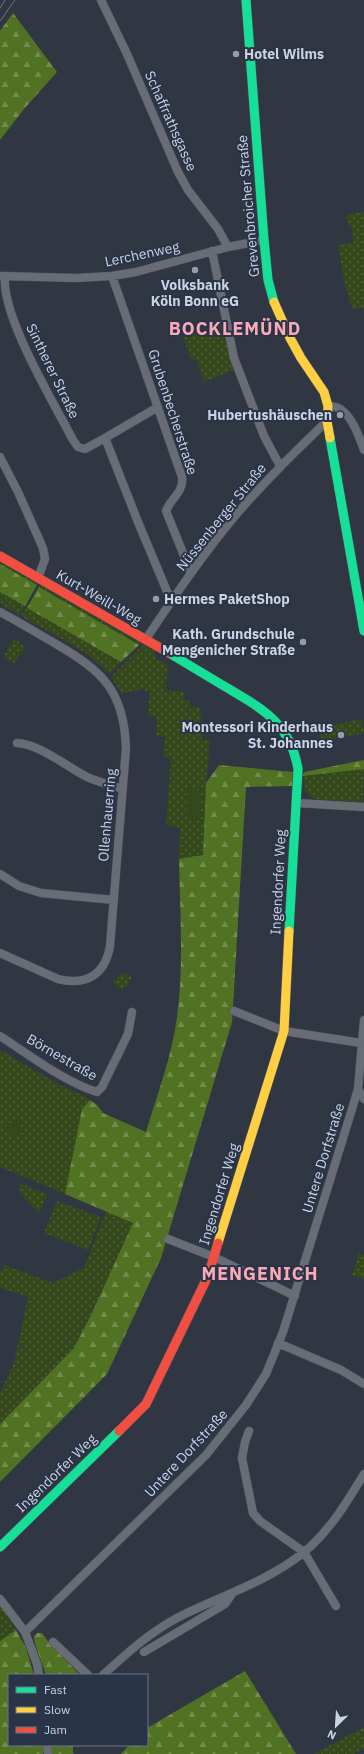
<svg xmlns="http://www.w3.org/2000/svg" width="364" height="1754" font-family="'IBM Plex Sans',sans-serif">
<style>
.green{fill:url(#green-dots)}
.forest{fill:url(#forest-firs)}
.pitch{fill:#34481b}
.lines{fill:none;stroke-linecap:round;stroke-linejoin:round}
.street-casing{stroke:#4d535d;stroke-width:9}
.fast-casing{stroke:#4d535d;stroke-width:10}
.slow-casing{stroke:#4d535d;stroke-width:10}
.jam-casing{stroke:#4d535d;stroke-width:10}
.street{stroke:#686d75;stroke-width:8}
.fast{stroke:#16e098;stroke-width:9}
.slow{stroke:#ffcf43;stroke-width:9}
.jam{stroke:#f24e42;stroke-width:9}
.tram{stroke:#70747e;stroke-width:1}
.poi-dot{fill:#969ca9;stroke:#2a3449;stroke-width:1.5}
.labels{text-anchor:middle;stroke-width:4;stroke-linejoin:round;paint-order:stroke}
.poi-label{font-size:14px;font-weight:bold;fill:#ccd3e0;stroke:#2a3449;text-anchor:end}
.street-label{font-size:14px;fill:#ccd3e0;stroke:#2a3449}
.district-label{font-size:18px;font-weight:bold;letter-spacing:1px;fill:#fca8b5;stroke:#2a3449}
</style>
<defs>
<pattern id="green-dots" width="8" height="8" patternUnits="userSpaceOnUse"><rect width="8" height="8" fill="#34481b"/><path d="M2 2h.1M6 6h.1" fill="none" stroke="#50623c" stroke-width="1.8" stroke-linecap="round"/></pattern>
<pattern id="forest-firs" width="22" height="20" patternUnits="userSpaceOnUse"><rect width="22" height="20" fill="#527223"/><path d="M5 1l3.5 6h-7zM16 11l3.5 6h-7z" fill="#728c4d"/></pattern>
</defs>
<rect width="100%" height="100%" fill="#313742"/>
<path class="green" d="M364,212V308L352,309L344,281L338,245L354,242L351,225H348L346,215Z
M224,324L236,369L204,382L197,360L190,358L183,336Z
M0,561L38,583L20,615L0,604Z
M40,585L141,643L109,674C92,652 46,631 21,616Z
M14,639L26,647L14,663L3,657Z
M144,644L155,651L156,658L168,666L165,690L184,692L183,700H190L187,727L190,706L201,708L200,728H196H199L202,732V739L210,740L206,783L203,855L179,859L180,828L177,827L166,825L171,758L163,757L165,737L156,736L157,717L148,716L150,692L141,689L122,694L111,677Z
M361,719L364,733L322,742L319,728Z
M364,769L363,802L316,799C305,796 304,787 303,776Z
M122,972L132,977L128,984L122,990L113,983Z
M0,1050L62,1086L86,1097L90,1100L82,1109L65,1194L0,1167Z
M19,1183L47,1194L39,1213L20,1193Z
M57,1201L101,1217L88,1250L44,1233Z
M106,1211L133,1223L92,1313L74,1348L0,1424V1393L14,1363L28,1297L0,1288V1275L4,1265L53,1283L84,1268Z
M359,1253L364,1255V1279L352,1275Z
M0,1605L16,1630L0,1641Z
M364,1727V1748L353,1754H314Z"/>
<path class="forest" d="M13,13L57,72L24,109L0,140V31Z
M0,564L37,585L25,606L0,592Z
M39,587L139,645L121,662L27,608Z
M364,760V769L303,776L304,772Z
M219,765L293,772L292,786L246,787L232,1022L161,1258L107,1374L0,1482V1424L74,1348L92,1313L133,1223L65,1194L82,1109L90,1100L97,1105L103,1113L146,1132C157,1095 172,1056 177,1017C184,967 180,910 179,859L203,855L206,783Z
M16,1630L26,1648L34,1675H9V1745H43V1754H0V1641Z
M37,1633H42L49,1643L80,1675H46L35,1644L34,1637Z
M245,1671L296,1754H121L129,1745H147V1728Z
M51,1745H73V1753L74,1754H51Z"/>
<path class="pitch" d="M187,789L199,790L198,819L186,818Z
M17,1119L23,1130L10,1137L4,1127Z"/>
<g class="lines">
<g class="street-casing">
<path id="street" d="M101,0L127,54L178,172L188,190L218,229L228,247
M212,251L234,358L264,436L280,466
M1,276L76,278L112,276L136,272L228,247L264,240
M5,276C1,316 54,403 73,440L78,447L85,449L105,438L138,522L171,601
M112,276L182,477C184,492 171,498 166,511L191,573
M328,406C332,406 337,407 340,409C353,417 359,437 364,450
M105,438L158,407
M0,457L18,492L43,548L45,559L38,578
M0,612C19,622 37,633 56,644C102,671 124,690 126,748L110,946C105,975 86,986 58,979L0,953
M146,639C174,597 203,554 235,516C264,482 295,452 327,421
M17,743C39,744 66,766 87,777C98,782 111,785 123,789
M297,803L364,807
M0,874L19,886L41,893L114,900
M234,1011L284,1031L361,1043
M0,1036C31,1056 63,1081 97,1092L102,1087L128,1034L132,1012
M358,1089L364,1099
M168,1239L214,1257L295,1296
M278,1343L341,1370L364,1384
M249,1431L245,1442L242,1458L253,1513L260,1521L304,1552L336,1606
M0,1599L25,1632L37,1664L39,1675
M25,1632L206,1455L246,1405L266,1374L283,1332L352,1109L358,1089L364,1020
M53,1642L88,1675
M144,1652L225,1604L232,1594
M103,1675C126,1654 149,1633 177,1618C220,1596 265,1583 303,1553C329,1532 347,1502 364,1474
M47,1745L48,1754"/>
</g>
<g class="fast-casing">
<path id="fast" d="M246,0L264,240L268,280L274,302
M330,438L364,631
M169,653C187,664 206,675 224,686C261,708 290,722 298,769L289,931
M0,1547L119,1431"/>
</g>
<g class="slow-casing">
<path id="slow" d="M274,302L290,338L301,358L324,392L328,406L327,421L330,438
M218,1243L284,1031L289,931"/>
</g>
<g class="jam-casing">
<path id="jam" d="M0,556L169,653
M119,1431L146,1404L208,1276L218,1243"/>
</g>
<use href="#street" class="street"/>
<use href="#fast" class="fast"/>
<use href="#slow" class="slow"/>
<use href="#jam" class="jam"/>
<path class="tram" d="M0,8L5,0
M0,21L15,0"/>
</g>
<g class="poi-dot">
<circle cx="236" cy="54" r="4"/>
<circle cx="195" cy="270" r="4"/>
<circle cx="340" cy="415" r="4"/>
<circle cx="156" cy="599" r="4"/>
<circle cx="303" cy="642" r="4"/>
<circle cx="341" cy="735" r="4"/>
</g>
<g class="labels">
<g class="poi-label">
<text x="244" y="59" text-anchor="start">Hotel Wilms</text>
<text x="195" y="290" text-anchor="middle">Volksbank<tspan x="195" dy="16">Köln Bonn eG</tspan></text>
<text x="332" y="420">Hubertushäuschen</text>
<text x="164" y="604" text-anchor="start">Hermes PaketShop</text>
<text x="295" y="639">Kath. Grundschule<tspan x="295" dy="16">Mengenicher Straße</tspan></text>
<text x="333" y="732">Montessori Kinderhaus<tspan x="333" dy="16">St. Johannes</tspan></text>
</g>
<g class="street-label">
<text transform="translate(171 121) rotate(66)" y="5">Schaffrathsgasse</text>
<text transform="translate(248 206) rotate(-95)" y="5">Grevenbroicher Straße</text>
<text transform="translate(142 254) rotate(-12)" y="5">Lerchenweg</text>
<text transform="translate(53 371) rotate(64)" y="5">Sintherer Straße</text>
<text transform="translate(173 412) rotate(72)" y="5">Grubenbecherstraße</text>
<text transform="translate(221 517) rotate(-51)" y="5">Nüssenberger Straße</text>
<text transform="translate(99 597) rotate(30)" y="5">Kurt-Weill-Weg</text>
<text transform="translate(107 815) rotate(-85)" y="5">Ollenhauerring</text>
<text transform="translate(278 882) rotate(-87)" y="5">Ingendorfer Weg</text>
<text transform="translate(62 1057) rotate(30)" y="5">Börnestraße</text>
<text transform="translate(323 1158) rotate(-73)" y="5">Untere Dorfstraße</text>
<text transform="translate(219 1194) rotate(-73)" y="5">Ingendorfer Weg</text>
<text transform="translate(186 1453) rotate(-47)" y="5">Untere Dorfstraße</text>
<text transform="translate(56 1473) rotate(-44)" y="5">Ingendorfer Weg</text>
</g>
<g class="district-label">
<text x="235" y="335">BOCKLEMÜND</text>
<text x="260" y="1280">MENGENICH</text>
</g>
</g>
<rect x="8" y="1674" width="140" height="72" fill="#2a3449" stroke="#6b7485"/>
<rect x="16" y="1687" width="20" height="6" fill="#16e098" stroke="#6b7485"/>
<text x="44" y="1694" font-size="12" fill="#ccd3e0">Fast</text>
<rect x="16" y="1707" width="20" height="6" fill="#ffcf43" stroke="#6b7485"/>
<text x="44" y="1714" font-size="12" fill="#ccd3e0">Slow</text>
<rect x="16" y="1727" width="20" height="6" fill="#f24e42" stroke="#6b7485"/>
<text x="44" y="1734" font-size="12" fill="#ccd3e0">Jam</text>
<g transform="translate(336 1726) rotate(205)" stroke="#2a3449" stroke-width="3" paint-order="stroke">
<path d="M0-3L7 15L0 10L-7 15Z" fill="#ccd3e0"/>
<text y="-6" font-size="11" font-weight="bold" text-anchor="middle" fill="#ccd3e0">N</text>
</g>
</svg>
